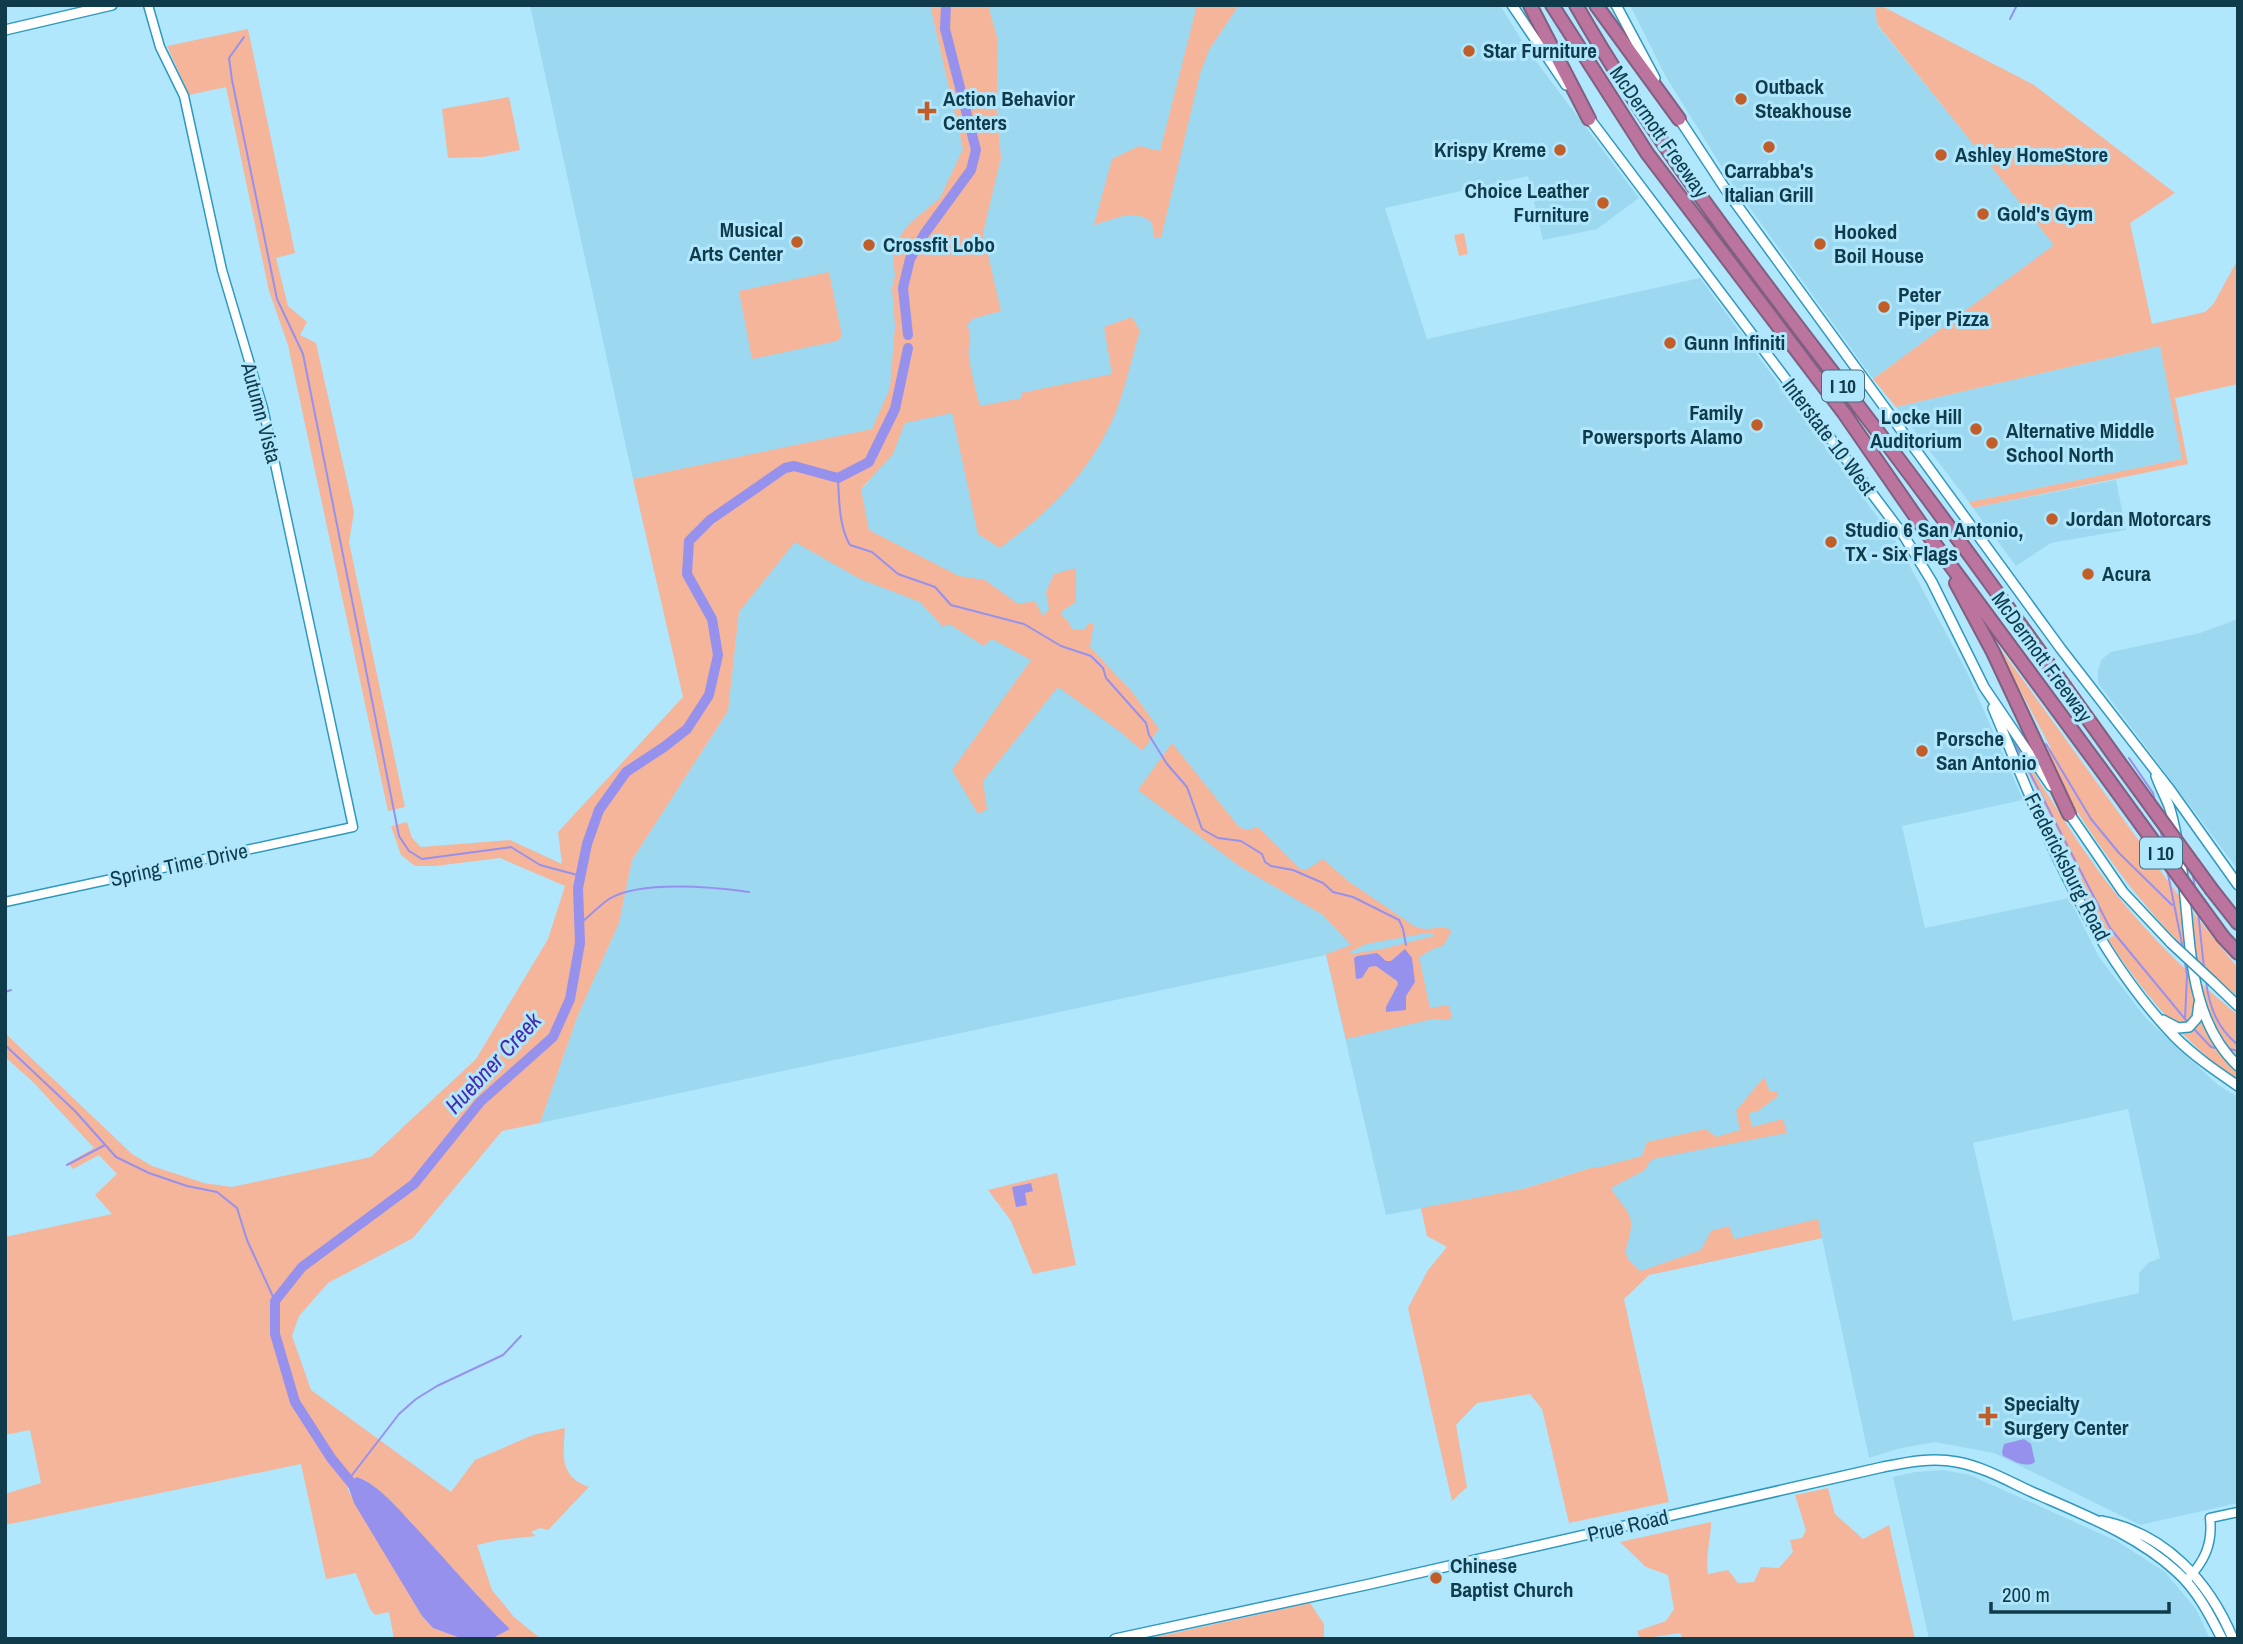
<svg xmlns="http://www.w3.org/2000/svg" width="2243" height="1644" font-family="'Archivo Narrow',sans-serif">
<style>
.built{fill:#9dd8f1;fill-rule:evenodd}
.green{fill:#f4b59a;fill-rule:evenodd}
.water{fill:#9791ee}
.lines{fill:none;stroke-linecap:round;stroke-linejoin:round}
.stream{stroke:#9791ee;stroke-width:2}
.river{stroke:#9791ee;stroke-width:10}
.tertiary-casing{stroke:#2f99bd;stroke-width:11}
.secondary-casing{stroke:#2f99bd;stroke-width:12}
.motorway-casing{stroke:#7f6080;stroke-width:16}
.tertiary{stroke:#fff;stroke-width:8}
.secondary{stroke:#fff;stroke-width:9}
.motorway{stroke:#bb749d;stroke-width:12}
.secondary-bridge-casing{stroke:#2f99bd;stroke-width:12;stroke-linecap:butt}
.motorway-bridge-casing{stroke:#7f6080;stroke-width:16;stroke-linecap:butt}
.secondary-bridge{stroke:#fff;stroke-width:9}
.motorway-bridge{stroke:#bb749d;stroke-width:12}
.poi-dot{fill:#c15d29;stroke:#b0e7fd;stroke-width:2.5}
.labels{text-anchor:middle;stroke-width:6;stroke-linejoin:round;paint-order:stroke}
.shield{fill:#b0e7fd;stroke:#3f6f80;stroke-width:2}
.shield-label{font-size:19px;font-weight:bold;fill:#0f3b4a}
.poi-label{font-size:21px;font-weight:bold;fill:#0f3b4a;stroke:#b0e7fd;text-anchor:start}
.street-label{font-size:21px;fill:#0f3b4a;stroke:#b0e7fd}
.water-label{font-size:23px;font-style:italic;fill:#4929af;stroke:#b0e7fd}
</style>
<rect width="100%" height="100%" fill="#b0e7fd"/>
<path class="built" d="M530,5H930L982,231L1001,158L997,116L998,40L988,5H1500L1529,52L1639,198L1597,229L1543,240L1528,176L1385,208L1427,339L1700,278L1899,546L1967,672L2023,800L1902,826L1925,928L2069,898L2099,957L2145,1017L2218,1085L2238,1097V1503L2140,1525L1994,1453L1935,1442L1897,1449L1869,1458L1822,1238L1620,1281L1593,1167L1523,1189L1386,1215L1326,955L540,1123L578,1015L619,923L632,860L728,711L739,612L792,543L867,484L904,423L633,479ZM2128,1109L2160,1258L2148,1263L2139,1273V1293L2013,1321L1973,1143Z
M1630,5H1875L1877,25L2055,245L1873,379L1731,182L1665,75Z
M2160,346L2183,459L1969,502L1896,407Z
M2116,480L2126,530L2051,543L2016,566L1973,508Z
M2238,619V870L2098,683V670L2102,659L2111,652L2200,633Z
M1944,1470L1970,1475L2117,1541L2165,1572L2196,1609L2210,1639H1929L1893,1477L1915,1472Z"/>
<path class="green" d="M930,5H988L998,40L997,116L1001,158L983,233L1001,311L972,319L967,325C974,340 967,344 969,357C971,374 976,390 980,406L1022,398L1021,393L1112,374L1104,327L1132,317L1140,331C1131,360 1125,391 1113,419C1087,476 1049,512 1000,548L978,534L952,413L905,423L893,454L861,489L869,530L959,576L985,580L1018,604L1035,601L1043,616L1049,609L1046,592L1054,574L1076,568V602L1062,611V616L1068,621L1072,629H1085L1088,624L1094,623L1090,647L1133,693L1159,729L1142,751L1122,733L1058,687L983,781L987,809L978,814L952,770L1031,660L992,639L984,646L949,624L943,627L920,602L860,579L795,542L739,612L728,711L632,860L619,923L578,1015L540,1123L502,1131L413,1238L328,1283L299,1316L292,1336L311,1390L451,1492L475,1460L533,1435L565,1428C563,1455 559,1476 589,1487L548,1530L540,1528L531,1532L536,1536L499,1540L477,1545L492,1590L514,1617L541,1639H491L510,1629C479,1599 451,1566 421,1534C403,1515 383,1487 357,1477L347,1483L348,1490L422,1616L433,1628L463,1639H394L389,1612L375,1615L370,1609L356,1573L326,1579L301,1464L5,1525V1494L41,1483L30,1430L5,1435V1237L112,1214L95,1195L117,1174L99,1155L73,1169L68,1163L94,1148L33,1082L5,1057V1033L132,1154L152,1166L204,1183L232,1187L371,1157L476,1059L548,939L565,886L500,858L435,866H415L401,855L391,826L407,822L412,838L421,847L510,840L562,864L558,832L683,697L633,479L872,429L890,388L895,326L892,288L895,275L893,259L896,241L910,223L940,198L963,149Z
M1197,5H1239L1209,50L1200,74L1161,238L1154,237L1152,223C1136,207 1112,220 1094,225L1112,159L1139,146L1160,151Z
M1875,5H1880L2034,85L2175,193L2130,223L2152,324L2205,312L2214,303L2238,259V384L2175,398L2188,464L1973,508L1969,502L2182,459L2160,346L1896,407L1873,379L2054,245L1877,24Z
M248,29L295,253L276,258L288,306L307,322L300,335L316,343L354,512L349,542L405,807L388,811L288,345L269,291L226,87L189,95L167,46Z
M509,97L520,150L483,157L448,158L442,109Z
M1464,233L1468,254L1459,256L1454,235Z
M829,272L842,336L837,341L752,359L739,291Z
M1989,633L2173,888L2238,968V997C2157,930 2093,846 2043,753L2051,748L2013,677L2009,678Z
M2013,739C2050,798 2085,858 2130,911C2163,950 2199,983 2238,1015V1081C2173,1036 2109,952 2075,881L2082,878L2011,740Z
M1172,743L1239,827L1247,830L1258,827L1300,869L1306,870L1323,859L1348,881L1414,926C1428,933 1436,925 1450,929L1451,932L1443,946L1435,948L1419,957L1430,1008L1449,1005L1452,1018L1445,1020L1433,1019L1346,1039L1326,954L1351,945L1323,915L1239,866L1138,790ZM1427,933H1433L1434,936L1382,949L1351,954L1350,952L1366,944Z
M1764,1077L1770,1092L1777,1091L1778,1096L1758,1111L1749,1113L1752,1127L1783,1119L1787,1133L1657,1158L1650,1161L1645,1170L1611,1188C1616,1199 1630,1210 1631,1222C1632,1247 1614,1252 1641,1271L1701,1250L1711,1231L1729,1226L1734,1239L1818,1219L1822,1238L1649,1275L1624,1299L1669,1502L1569,1523L1542,1409L1530,1394L1477,1403L1456,1425L1467,1487L1452,1501L1408,1308L1428,1270L1447,1247L1427,1236L1421,1208L1523,1189L1594,1167H1601L1642,1156L1647,1142L1706,1129L1716,1137L1740,1130L1736,1111Z
M1057,1173L1076,1265L1033,1274L1011,1221L988,1190Z
M1828,1488L1835,1514L1863,1539L1889,1525L1915,1639H1683L1680,1633L1640,1639L1637,1631L1666,1621L1674,1609L1668,1575L1646,1567L1620,1542L1711,1522C1711,1539 1705,1557 1708,1574L1728,1570L1738,1583L1754,1582L1761,1567L1779,1568L1793,1552L1790,1540L1802,1538L1806,1530L1795,1495Z
M1310,1603L1324,1624V1639H1147Z"/>
<path class="water" d="M1405,949L1412,958L1415,982L1406,996V1010L1386,1012V1007L1398,984L1397,981L1376,966L1369,967L1362,978L1356,979L1354,958L1357,956L1377,953L1386,961H1391Z
M1031,1183L1033,1191L1025,1193L1027,1205L1016,1207L1012,1187Z
M2024,1439L2031,1444L2035,1462C2025,1469 2013,1460 2003,1456L2002,1452L2004,1444Z
M357,1477C381,1486 401,1512 418,1530C449,1563 478,1598 510,1629L491,1639H463L433,1628L422,1616L354,1503L347,1483Z"/>
<g class="lines">
<path class="stream" d="M2010,19L2017,5
M244,37L229,58L232,80L277,299L303,354L399,836L409,851L422,859L511,847L540,865L581,876
M838,478C839,499 839,527 850,545L872,552L898,574L935,587L951,605L1024,624L1061,646L1091,656L1103,668L1106,678L1146,723L1149,735L1167,764L1187,787L1202,829L1218,838L1241,841L1262,854L1265,862L1271,866L1293,870L1323,883L1333,892L1353,897L1399,920L1403,929L1406,945
M2015,744L2110,928L2185,1019
M2046,744L2091,819L2119,853L2172,905
M2129,758L2153,793L2155,802
M2160,828L2163,843
M2167,869L2183,949
M2193,876L2195,888
M2198,911L2204,968
M580,924C589,916 599,906 609,899C640,880 714,887 749,892
M2185,962L2187,976L2185,1019L2188,1022
M2206,981C2209,1006 2217,1028 2238,1045
M5,992L11,990
M2195,1030L2211,1047L2216,1048
M5,1045L75,1111L116,1157L149,1173L187,1186L217,1192L237,1208L247,1240L275,1301
M2230,1049L2238,1051
M67,1165L105,1145
M349,1479L399,1414L416,1399L437,1386L503,1355L521,1336"/>
<path class="river" d="M908,335L903,288L910,259L925,233L971,170L976,150L945,29L946,5
M357,1490L331,1458L295,1402L275,1334V1301L302,1267L414,1184L480,1102L553,1037L570,999L580,943L578,888L587,844L599,810L626,772L664,747L687,729L709,695L718,655L712,619L687,574L689,541L710,520L785,468L794,466L838,478L869,462L895,409L908,348"/>
<g class="tertiary-casing">
<path id="tertiary" d="M5,902L353,827L263,408L222,270L184,96L160,47L148,5
M2186,1581C2204,1562 2213,1545 2210,1518L2238,1512"/>
</g>
<g class="secondary-casing">
<path id="secondary" d="M1512,5L1566,85
M1616,5L1655,78
M5,30L112,5
M1586,114L1904,536L1932,582L1984,687L2051,786
M1676,114L1726,190L1780,264L2061,649L2171,791L2238,885
M1993,708C2041,822 2087,946 2175,1037C2194,1056 2216,1071 2238,1086
M2156,776C2160,787 2165,796 2169,806C2175,824 2178,845 2181,864C2192,932 2184,1015 2238,1066
M2066,809L2123,892L2171,943
M2213,982L2238,1006
M2163,1020L2178,1028L2189,1027L2197,1018L2199,1003
M2101,1521C2165,1533 2209,1581 2233,1639
M1115,1639L1370,1584L1883,1467C1908,1462 1932,1457 1957,1462C1984,1467 2008,1481 2032,1492C2082,1514 2137,1535 2177,1572C2197,1590 2210,1615 2222,1639"/>
</g>
<g class="motorway-casing">
<path id="motorway" d="M1530,5L1589,119
M1552,5L1647,153L1844,413L1934,543L2100,768
M1576,5C1657,147 1760,277 1859,407C1948,523 2033,642 2118,761
M1596,5L1679,119
M1956,583L1993,652L2069,814
M2212,890L2238,923
M2223,937L2238,953"/>
</g>
<use href="#tertiary" class="tertiary"/>
<use href="#secondary" class="secondary"/>
<use href="#motorway" class="motorway"/>
<g class="secondary-bridge-casing">
<path id="secondary-bridge" d="M2171,943L2213,982"/>
</g>
<g class="motorway-bridge-casing">
<path id="motorway-bridge" d="M2118,761L2212,890
M2100,768L2223,937"/>
</g>
<use href="#secondary-bridge" class="secondary-bridge"/>
<use href="#motorway-bridge" class="motorway-bridge"/>
</g>
<g class="poi-dot">
<circle cx="1469" cy="51" r="7"/>
<circle cx="1741" cy="99" r="7"/>
<path d="M923.5 100.5h7v7h7v7h-7v7h-7v-7h-7v-7h7z"/>
<circle cx="1769" cy="147" r="7"/>
<circle cx="1560" cy="150" r="7"/>
<circle cx="1941" cy="155" r="7"/>
<circle cx="1603" cy="203" r="7"/>
<circle cx="1983" cy="214" r="7"/>
<circle cx="797" cy="242" r="7"/>
<circle cx="1820" cy="244" r="7"/>
<circle cx="869" cy="245" r="7"/>
<circle cx="1884" cy="307" r="7"/>
<circle cx="1670" cy="343" r="7"/>
<circle cx="1757" cy="425" r="7"/>
<circle cx="1976" cy="429" r="7"/>
<circle cx="1992" cy="443" r="7"/>
<circle cx="2052" cy="519" r="7"/>
<circle cx="1831" cy="542" r="7"/>
<circle cx="2088" cy="574" r="7"/>
<circle cx="1922" cy="751" r="7"/>
<path d="M1984.5 1405.5h7v7h7v7h-7v7h-7v-7h-7v-7h7z"/>
<circle cx="1436" cy="1578" r="7"/>
</g>
<g class="labels">
<g class="shield">
<rect x="1822" y="370.5" width="42" height="31" rx="5"/>
<rect x="2140" y="837.5" width="42" height="31" rx="5"/>
</g>
<g class="shield-label">
<text x="1843" y="393">I 10</text>
<text x="2161" y="860">I 10</text>
</g>
<g class="poi-label">
<text x="1483" y="58">Star Furniture</text>
<text x="1755" y="94">Outback<tspan x="1755" dy="24">Steakhouse</tspan></text>
<text x="943" y="106">Action Behavior<tspan x="943" dy="24">Centers</tspan></text>
<text x="1546" y="157" text-anchor="end">Krispy Kreme</text>
<text x="1955" y="162">Ashley HomeStore</text>
<text x="1769" y="178" text-anchor="middle">Carrabba's<tspan x="1769" dy="24">Italian Grill</tspan></text>
<text x="1589" y="198" text-anchor="end">Choice Leather<tspan x="1589" dy="24">Furniture</tspan></text>
<text x="1997" y="221">Gold's Gym</text>
<text x="783" y="237" text-anchor="end">Musical<tspan x="783" dy="24">Arts Center</tspan></text>
<text x="1834" y="239">Hooked<tspan x="1834" dy="24">Boil House</tspan></text>
<text x="883" y="252">Crossfit Lobo</text>
<text x="1898" y="302">Peter<tspan x="1898" dy="24">Piper Pizza</tspan></text>
<text x="1684" y="350">Gunn Infiniti</text>
<text x="1743" y="420" text-anchor="end">Family<tspan x="1743" dy="24">Powersports Alamo</tspan></text>
<text x="1962" y="424" text-anchor="end">Locke Hill<tspan x="1962" dy="24">Auditorium</tspan></text>
<text x="2006" y="438">Alternative Middle<tspan x="2006" dy="24">School North</tspan></text>
<text x="2066" y="526">Jordan Motorcars</text>
<text x="1845" y="537">Studio 6 San Antonio,<tspan x="1845" dy="24">TX - Six Flags</tspan></text>
<text x="2102" y="581">Acura</text>
<text x="1936" y="746">Porsche<tspan x="1936" dy="24">San Antonio</tspan></text>
<text x="2004" y="1411">Specialty<tspan x="2004" dy="24">Surgery Center</tspan></text>
<text x="1450" y="1573">Chinese<tspan x="1450" dy="24">Baptist Church</tspan></text>
</g>
<g class="street-label">
<text transform="translate(1659 132) rotate(55)" y="7">McDermott Freeway</text>
<text transform="translate(261 413) rotate(75)" y="7">Autumn Vista</text>
<text transform="translate(1829 437) rotate(53)" y="7">Interstate 10 West</text>
<text transform="translate(2042 657) rotate(54)" y="7">McDermott Freeway</text>
<text transform="translate(179 865) rotate(-12)" y="7">Spring Time Drive</text>
<text transform="translate(2067 867) rotate(63)" y="7">Fredericksburg Road</text>
<text transform="translate(1628 1526) rotate(-13)" y="7">Prue Road</text>
</g>
<g class="water-label">
<text transform="translate(493 1063) rotate(-47)" y="8">Huebner Creek</text>
</g>
</g>
<rect width="2243" height="1644" fill="none" stroke="#0f3b4a" stroke-width="14"/>
<path d="M1991 1602v10h178v-10" fill="none" stroke="#0f3b4a" stroke-width="3.5"/>
<text x="2002" y="1602" font-size="21" fill="#0f3b4a" stroke="#b0e7fd" stroke-width="5" paint-order="stroke">200 m</text>
</svg>
